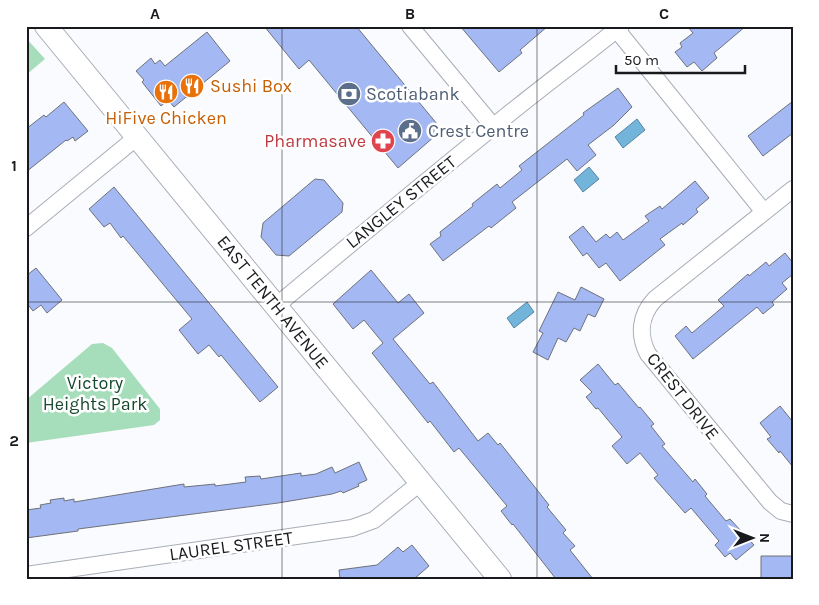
<svg xmlns="http://www.w3.org/2000/svg" width="819" height="605" font-family="Karla,sans-serif">
<style>
.green{fill:#a6debb}
.water{fill:#73b4db;stroke:#5886a2}
.building{fill:#a4b8f3;stroke:#6e727b}
.lines{fill:none;stroke-linecap:round;stroke-linejoin:round}
.minor-casing{stroke:#a9adb7;stroke-width:18}
.secondary-casing{stroke:#a9adb7;stroke-width:24}
.minor{stroke:#fff;stroke-width:16}
.secondary{stroke:#fff;stroke-width:22}
.grid{fill:none;stroke:#191a1e;stroke-width:1;stroke-opacity:0.55}
.labels{text-anchor:middle;stroke-width:5;stroke-linejoin:round;paint-order:stroke}
.food-label{font-size:18px;fill:#c56008;stroke:#fff;text-anchor:start}
.service-label{font-size:18px;fill:#4e5e75;stroke:#fff;text-anchor:start}
.health-label{font-size:18px;fill:#be3a42;stroke:#fff;text-anchor:end}
.street-label{font-size:18px;fill:#191a1e;stroke:#fff}
.park-label{font-size:18px;fill:#17482e;stroke:#fff}
.neatline{fill:none;stroke:#191a1e;stroke-width:2}
.grid-label{font-size:16px;text-anchor:middle;font-weight:bold;fill:#191a1e}
</style>
<rect width="100%" height="100%" fill="#fafbfe"/>
<path class="green" d="M26,38L45,59L26,75Z
M103,343L112,348L160,409V420L154,425L26,443V400L92,344Z"/>
<path class="water" d="M637,119L645,130L623,148L615,137Z
M589,167L599,179L583,192L574,180Z
M527,302L534,312L514,328L507,318Z"/>
<path class="building" d="M264,26H356L442,130L398,168L309,60L299,69Z
M460,26H548L520,50L522,53L499,72Z
M687,26H746L714,53L717,58L702,71L694,62L687,67L675,52L682,47L680,43L693,33Z
M207,32L230,61L174,107L168,100L161,106L142,82L144,80L136,71L151,58L155,64L160,60L165,66Z
M618,88L632,107L614,125L588,145L596,155L577,171L567,159L512,202L516,208L491,228L489,226L443,261L430,244L441,236L440,232L473,206L472,204L497,184L500,188L522,170L519,166L584,115L583,113Z
M793,101V133L763,156L748,136Z
M64,102L88,131L75,141L73,137L67,141L66,140L26,172V129L44,115L46,117Z
M315,179L324,180L343,203L342,212L289,256L276,255L261,237L263,223Z
M695,181L709,198L696,209L698,212L683,225L682,223L660,239L665,245L620,281L606,263L599,268L587,253L583,256L569,237L583,226L596,242L606,234L610,238L617,232L623,240L649,221L645,216L660,206L662,209Z
M114,187L278,387L260,402L221,355L219,357L209,345L198,354L179,330L192,319L123,236L121,238L110,223L104,227L89,209Z
M785,253L793,263V274L782,283L787,289L772,302L774,305L763,314L757,307L693,359L675,336L686,326L692,333L724,306L718,300L748,274L749,276L766,262L769,266Z
M36,268L62,300L47,313L41,305L33,311L26,302V276Z
M371,270L398,303L409,294L424,313L393,339L430,384L433,382L478,441L488,433L498,445L500,443L549,505L547,507L566,530L563,533L575,546L570,550L593,579H556L513,524L512,525L501,511L507,506L459,448L454,452L430,421L428,423L372,353L383,343L364,320L353,329L333,304Z
M581,287L604,299L595,317L588,314L580,331L574,328L566,342L558,338L548,360L533,352L543,333L539,331L558,292L575,300Z
M598,364L615,385L618,383L639,408L640,407L654,424L651,426L665,444L662,446L693,482L695,479L707,494L705,496L726,521L730,519L754,545L736,560L730,553L725,557L715,545L719,541L691,508L685,513L678,505L654,478L658,475L640,453L627,464L612,446L622,437L598,408L596,409L586,397L592,392L580,380Z
M780,406L793,422V467L780,451L779,453L767,439L771,437L760,423Z
M359,462L367,480L358,484L359,486L343,493L341,491L332,494L278,503L124,523L78,529V531L26,538V510L41,508L40,505L51,503L50,500L64,498V501L74,499V502L184,484V487L215,484V486L246,482L245,477L260,476L261,479L301,473V476L316,474L332,467L335,473Z
M412,545L429,566L414,579H340L339,570L377,565L398,547L403,552Z
M761,556H793V579H761Z"/>
<g class="lines">
<g class="minor-casing">
<path id="minor" d="M410,26L493,126
M617,30L764,212
M793,189L655,299C640,315 638,335 648,354L770,502L781,511L793,514
M26,228L137,137
M276,306C348,246 420,186 493,127C535,92 579,60 621,26
M26,575L352,528L374,520L421,482"/>
</g>
<g class="secondary-casing">
<path id="secondary" d="M46,26L500,579"/>
</g>
<use href="#minor" class="minor"/>
<use href="#secondary" class="secondary"/>
</g>
<path class="grid" d="M282,26V579M537,26V579M26,302H793"/>
<defs>
<g id="restaurant-disc" transform="scale(1.25)"><circle r="9.5" fill="#e8710a" stroke="#fff"/><path d="M-5-6h1v4h1v-4h1v4h1v-4h1v5L-1.5 .5V6h-2V.5L-5-1ZM5-6V6H3V1.5H1.5Q1.5-4 5-6Z" fill="#fff"/></g>
<g id="bank-disc" transform="scale(1.25)"><circle r="9.5" fill="#5c6f8a" stroke="#fff"/><path d="M-6-4H6V4H-6ZM0-2.3a2.3 2.3 0 1 0 0 4.6a2.3 2.3 0 1 0 0-4.6Z" fill="#fff"/></g>
<g id="civic-disc" transform="scale(1.25)"><circle r="9.5" fill="#5c6f8a" stroke="#fff"/><path d="M-.6-6.5H3V-4.5H.6V-3L4-1V1h2V6H-6V1h2V-1L-.6-3ZM-1.2 2.5V6h2.4V2.5Z" fill="#fff"/></g>
<g id="pharmacy-disc" transform="scale(1.25)"><circle r="9.5" fill="#e0444e" stroke="#fff"/><path d="M-2-6h4v4h4v4h-4v4h-4v-4h-4v-4h4Z" fill="#fff"/></g>
</defs>
<g fill-rule="evenodd">
<use href="#restaurant-disc" x="192" y="86"/>
<use href="#restaurant-disc" x="166" y="92"/>
<use href="#bank-disc" x="349" y="94"/>
<use href="#civic-disc" x="410" y="131"/>
<use href="#pharmacy-disc" x="383" y="141"/>
</g>
<g class="labels">
<g class="food-label">
<text x="210" y="92">Sushi Box</text>
<text x="166" y="124" text-anchor="middle">HiFive Chicken</text>
</g>
<g class="service-label">
<text x="366" y="100">Scotiabank</text>
<text x="428" y="137">Crest Centre</text>
</g>
<g class="health-label">
<text x="366" y="147">Pharmasave</text>
</g>
<g class="street-label">
<text transform="translate(401 202) rotate(-39)" y="6">LANGLEY STREET</text>
<text transform="translate(273 302) rotate(51)" y="6">EAST TENTH AVENUE</text>
<text transform="translate(683 396) rotate(52)" y="6">CREST DRIVE</text>
<text transform="translate(231 546) rotate(-8)" y="6">LAUREL STREET</text>
</g>
<g class="park-label">
<text x="95" y="389">Victory<tspan x="95" dy="21">Heights Park</tspan></text>
</g>
</g>
<rect width="819" height="605" fill="none" stroke="#ffffff" stroke-width="55"/>
<g transform="translate(752 538) rotate(90)" stroke="#ffffff" stroke-width="4" paint-order="stroke">
<path d="M0-4L9 19L0 12L-9 19Z" fill="#191a1e"/>
<text y="-8" font-size="14" font-weight="bold" text-anchor="middle" fill="#191a1e">N</text>
</g>
<path d="M616 65v8h129v-8" fill="none" stroke="#191a1e" stroke-width="2.5"/>
<text x="624" y="65" font-size="15" fill="#191a1e" stroke="#ffffff" stroke-width="4" paint-order="stroke">50 m</text>
<rect x="28" y="28" width="764" height="550" class="neatline"/>
<g class="grid-label">
<text x="155" y="19">A</text>
<text x="410" y="19">B</text>
<text x="664" y="19">C</text>
<text x="14" y="171">1</text>
<text x="14" y="446">2</text>
</g>
</svg>
